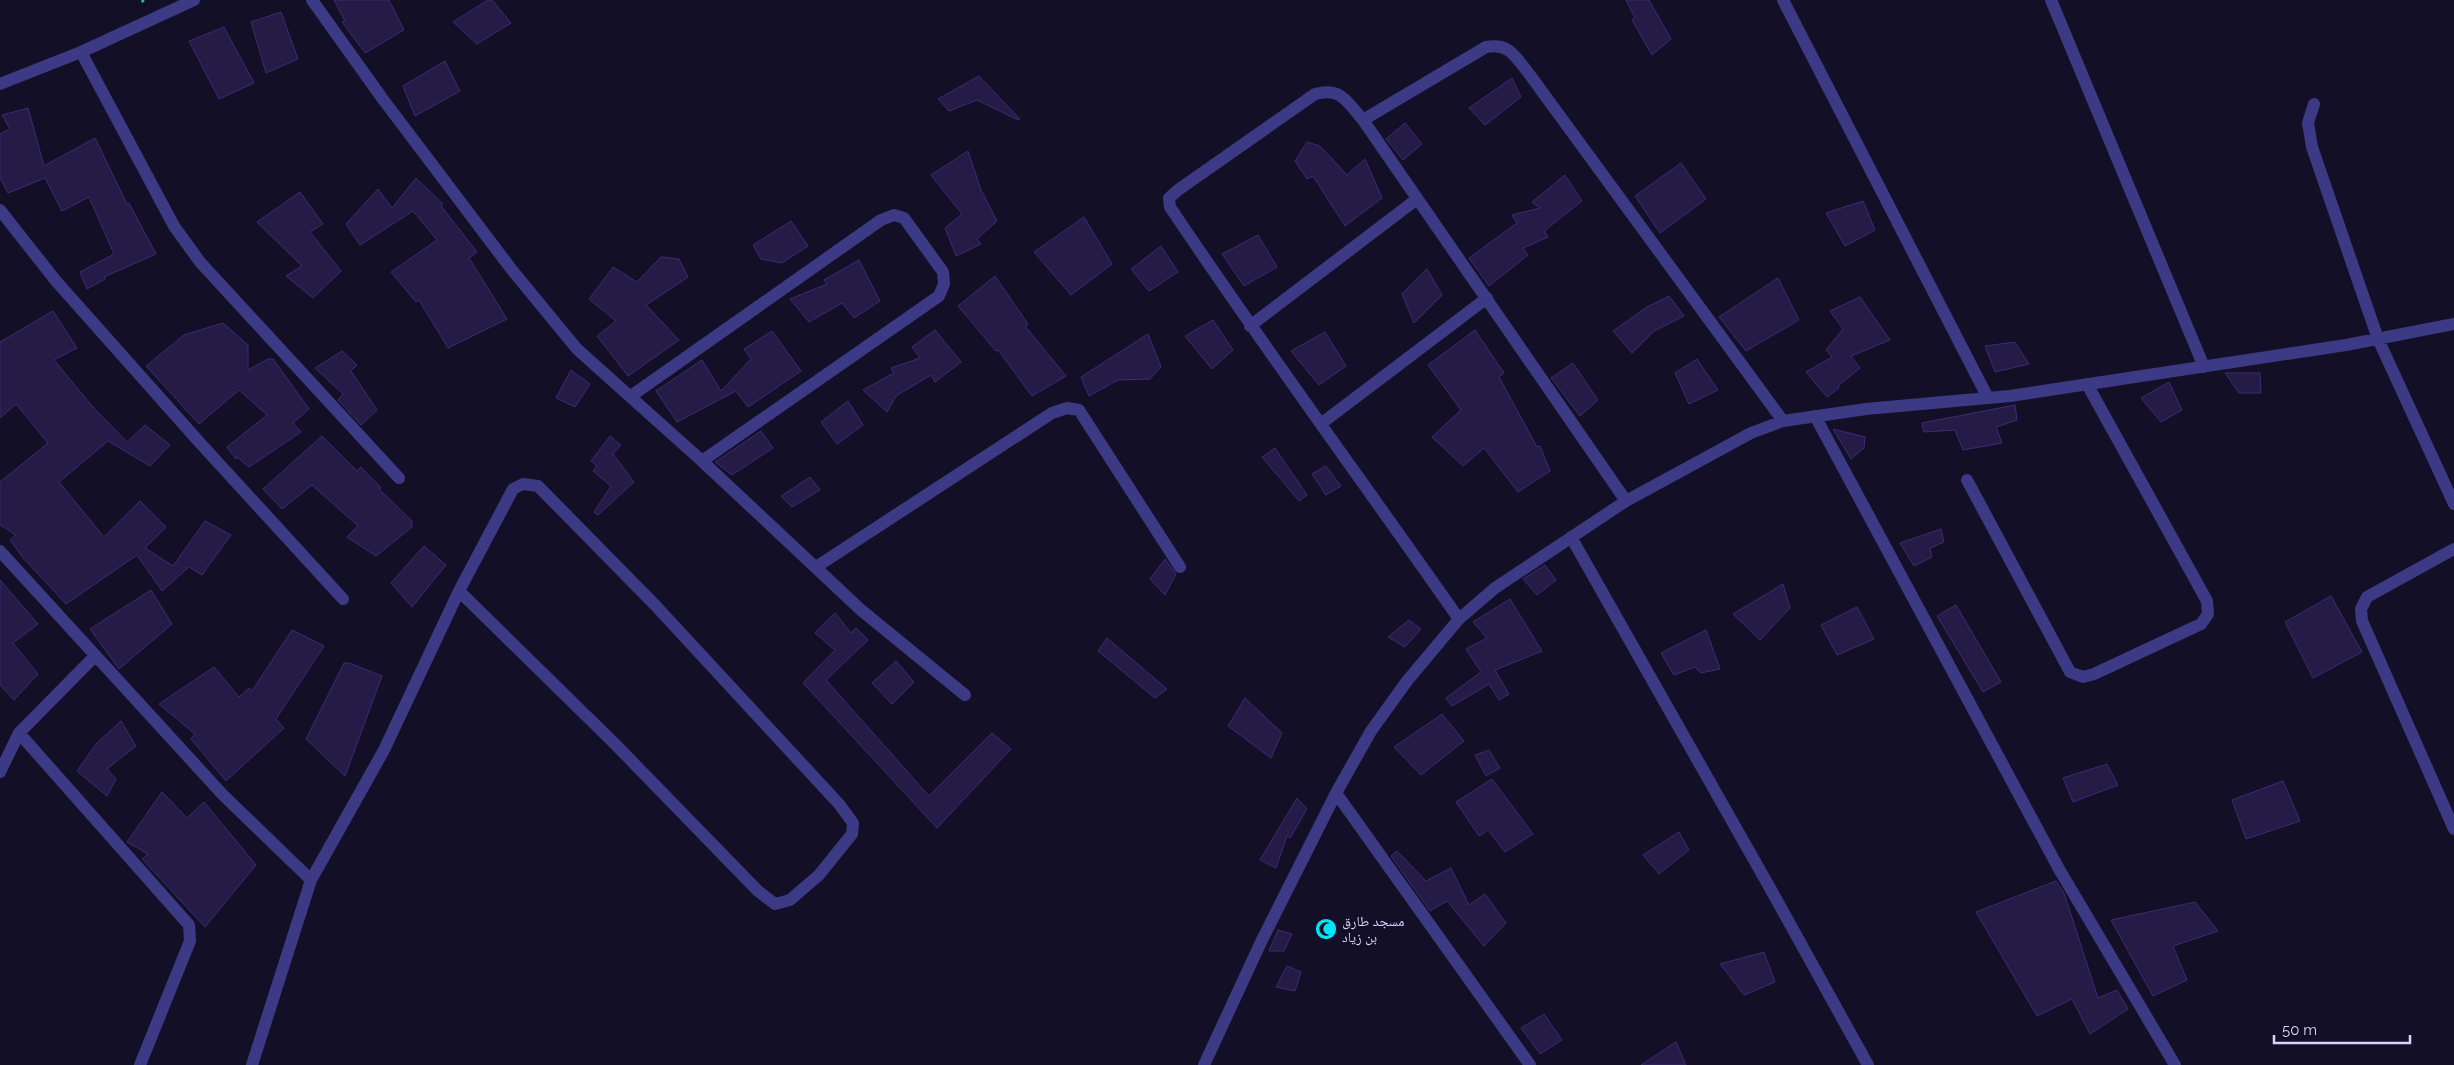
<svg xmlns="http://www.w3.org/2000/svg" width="2454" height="1065" font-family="Raleway,'Noto Naskh Arabic',sans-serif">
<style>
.building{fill:#241b47;stroke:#3b2d73}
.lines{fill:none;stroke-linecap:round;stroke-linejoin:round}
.path{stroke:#2fb8b0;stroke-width:3;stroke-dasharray:2.5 4;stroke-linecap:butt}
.minor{stroke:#3d3a85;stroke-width:12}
.tertiary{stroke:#3d3a85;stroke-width:12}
.labels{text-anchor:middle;stroke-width:4;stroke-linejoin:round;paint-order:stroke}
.poi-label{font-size:14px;fill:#d9d4ff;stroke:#130f26;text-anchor:start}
</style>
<rect width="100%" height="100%" fill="#130f26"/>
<path class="building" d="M334,0H389L404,30L365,53L342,22L345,21Z
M488,0H492L511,23L477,44L453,22Z
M1626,0H1649L1671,39L1652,55L1632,20L1635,18Z
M281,12L298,59L266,73L251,22Z
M224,27L254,83L219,99L189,41Z
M445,61L460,91L415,116L403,86Z
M979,76L1020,119L1018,120L977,100L949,111L938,99Z
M1512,78L1521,97L1485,125L1469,108Z
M28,108L44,166L95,138L127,204L129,203L156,254L104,277L105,279L87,289L80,272L114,254L89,197L62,211L45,178L8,193L0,178V134L10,129L2,115Z
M1405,123L1422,144L1403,160L1386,139Z
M1307,142L1320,146L1347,175L1365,159L1382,198L1345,226L1313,176L1307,179L1295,161Z
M968,151L981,190L997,221L977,239L981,244L956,256L945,228L962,214L931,175Z
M1681,163L1706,199L1660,233L1635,196Z
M1565,175L1582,201L1544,231L1548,237L1523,248L1528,255L1489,286L1469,258L1517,223L1512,215L1540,208L1532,202Z
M416,178L443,204L441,206L477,252L469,258L507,319L448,348L419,300L416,302L391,272L437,240L413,211L360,245L346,224L378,189L392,208Z
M300,192L323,224L310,232L341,271L313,298L286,276L302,266L257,222Z
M1863,201L1875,230L1845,246L1826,213Z
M1084,217L1112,264L1071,295L1034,252Z
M791,221L808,246L782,263L761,259L753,245Z
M1258,235L1277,267L1244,286L1222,254Z
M1161,246L1178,272L1149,291L1131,269Z
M661,257L679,259L688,277L646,305L679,340L628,376L597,336L616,321L589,299L613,267L637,282Z
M859,260L880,301L854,318L842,303L809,322L790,299L827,284L824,280Z
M1427,269L1442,295L1414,323L1402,294Z
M995,276L1028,324L1025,326L1066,376L1032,396L998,350L996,351L958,306Z
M1778,278L1799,320L1746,351L1719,317Z
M1669,296L1684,316L1654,331L1632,353L1613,331L1647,307Z
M1860,297L1890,340L1851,356L1860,368L1838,386L1839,388L1827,397L1806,372L1832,357L1826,350L1843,329L1830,311Z
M53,311L77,348L54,360L92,406L127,442L145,425L170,445L150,466L108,441L59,482L104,537L140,501L166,527L145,548L173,566L205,521L231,535L202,575L189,567L162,591L137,555L66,604L24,559L10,540L16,535L0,525V482L48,443L16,404L0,418V342Z
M1213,320L1233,350L1212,369L1185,336Z
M223,323L248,345V370L268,359H273L309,409L293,423L301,432L249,467L237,457L236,459L227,447L267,415L239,390L199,424L146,366L184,335Z
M935,330L961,362L935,382L931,375L896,396L887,412L863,390L894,373L891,368L920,358L912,347Z
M1475,330L1504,373L1499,377L1537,447L1540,446L1550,471L1518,492L1484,448L1463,466L1432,437L1461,410L1428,365Z
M772,331L801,371L748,407L736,391L677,422L656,391L702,360L721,391L751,359L744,349Z
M1325,332L1346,366L1319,385L1291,351Z
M1148,334L1161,367L1150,379L1118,380L1089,396L1081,377Z
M2015,342L2029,364L1995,372L1985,346Z
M342,351L357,365L351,371L377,410L361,425L338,400L343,394L315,368Z
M1697,359L1718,390L1689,404L1675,373Z
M1573,363L1598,400L1580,416L1551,378Z
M571,370L590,384L575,407L556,398Z
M2225,373H2260L2261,393H2239Z
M2169,382L2182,410L2161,422L2141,398Z
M848,401L863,425L837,444L821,422Z
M2015,405L2017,420L1996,427L2002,443L1963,450L1955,430L1924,432L1922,423Z
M1833,429L1865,437L1864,448L1851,459Z
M761,431L773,448L732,475L715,462Z
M322,436L357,471L361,467L381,488L379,489L412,521V527L376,556L347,537L358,526L312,485L282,509L263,489Z
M610,436L621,445L613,454L634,482L598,515L594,512L611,486L593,471L597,466L591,461Z
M1275,448L1307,495L1299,501L1262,457Z
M1326,466L1341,486L1326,495L1312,474Z
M810,477L820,490L792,507L781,496Z
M1941,529L1944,542L1930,548L1932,557L1914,566L1900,543Z
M424,546L446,565L412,607L391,583Z
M1165,559L1176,574L1165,595L1150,579Z
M1545,565L1556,580L1537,595L1523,579Z
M0,580L38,624L13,643L38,674L14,700L0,685Z
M1783,584L1790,608L1760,640L1733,614Z
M151,590L172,624L119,669L90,629Z
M2331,596L2362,652L2313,678L2285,622Z
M1510,599L1542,651L1495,670L1509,694L1499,700L1489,684L1452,706L1446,698L1481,672L1466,649L1487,638L1473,622Z
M1956,605L2001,682L1983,692L1937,616Z
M1857,607L1874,639L1837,655L1821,625Z
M835,613L851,633L856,628L868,640L826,680L929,796L992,733L1011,749L937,828L803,683L835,650L815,633Z
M1409,620L1421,629L1405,647L1388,637Z
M292,630L324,646L276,719L284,728L226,781L191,739L195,734L159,704L214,667L239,697L249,688L252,691Z
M1706,630L1720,669L1701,673L1695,667L1674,675L1661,653Z
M1107,638L1167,689L1155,698L1098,651Z
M896,661L914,682L892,704L872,683Z
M344,663H349L382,676L345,776L306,739Z
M1245,698L1282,733L1271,758L1228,726Z
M1442,714L1464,741L1421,775L1394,747Z
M121,721L136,746L107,769L116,779L107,796L77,771L96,744Z
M1489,750L1500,768L1486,776L1475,755Z
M2107,764L2118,785L2073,802L2063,778Z
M1492,779L1533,834L1505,852L1488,830L1479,836L1456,802Z
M2283,781L2300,821L2246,839L2232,800Z
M162,792L187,818L204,802L256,865L205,927L142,859L148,854L127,842Z
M1297,798L1307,809L1290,838L1287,836L1276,868L1260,860Z
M1679,832L1689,850L1659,874L1643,855Z
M1397,851L1426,881L1451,868L1469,905L1485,894L1506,923L1484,946L1447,901L1430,911L1391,856Z
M2056,881L2064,893L2098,998L2117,990L2128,1009L2090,1034L2072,999L2037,1016L1976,912Z
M2195,902L2218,931L2173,946L2187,980L2153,996L2111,920Z
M1278,930L1292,934L1284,951H1269Z
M1764,952L1775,982L1744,995L1720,964Z
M1287,966L1301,972L1295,991L1276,987Z
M1544,1014L1562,1040L1540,1054L1521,1028Z
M1676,1042L1686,1065H1641Z"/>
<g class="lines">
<path class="path" d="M142,0L146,5"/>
<path class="minor" d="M312,0L382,98L512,270L577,349L702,461L861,610L965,695
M1783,0L1988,398
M2051,0L2204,367
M81,52L174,226L200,262L399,478
M2314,104L2308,123L2312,147L2378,339L2454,504
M1363,120L1486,47C1509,43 1514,55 1527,71L1783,421
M0,210L56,281L201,444L343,599
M1250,326L1417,199
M631,396L881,220L894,215L904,218L943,272L944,284L939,296L702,461
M1815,416L2059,869L2175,1065
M1322,423L1487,298
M1967,480L2070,672L2083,677L2094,674L2201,624L2208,614L2207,601L2087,384
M1571,537L1770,888L1868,1065
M2454,549L2367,597L2361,609L2362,621L2454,829
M0,551L223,795L311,880
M816,567L1052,413L1067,408L1079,410L1180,567
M1459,619C1363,482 1263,346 1170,207L1169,198L1178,190L1315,94C1342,87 1347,102 1363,120L1626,501
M19,733L189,925L190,941L140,1065
M0,772L19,733L95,656
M1336,793L1530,1065
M252,1065L311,880L384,750L459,591L513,489L523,484L538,486L655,605L839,804L853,823L852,834L819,875L790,900L775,904L758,891L614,743L459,591
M1204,1065L1261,942L1336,793L1371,731L1407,681L1459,619L1495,588L1626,501L1751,433L1783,421L1866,409L2010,396L2346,345L2454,324"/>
<path class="tertiary" d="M0,84L81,52L194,0"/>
</g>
<defs>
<g id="mosque-disc" transform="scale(1.125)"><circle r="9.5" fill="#00e5ff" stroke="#130f26"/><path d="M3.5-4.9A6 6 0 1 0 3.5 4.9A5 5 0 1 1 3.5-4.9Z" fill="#111"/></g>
</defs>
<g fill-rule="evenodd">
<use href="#mosque-disc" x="1326" y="929"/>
</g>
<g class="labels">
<g class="poi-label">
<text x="1342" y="926">مسجد طارق<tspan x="1342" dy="16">بن زياد</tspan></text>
</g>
</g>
<path d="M2274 1035v8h136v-8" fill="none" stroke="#d9d4ff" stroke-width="2.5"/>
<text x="2282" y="1035" font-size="15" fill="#d9d4ff" stroke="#130f26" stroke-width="4" paint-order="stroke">50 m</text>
</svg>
